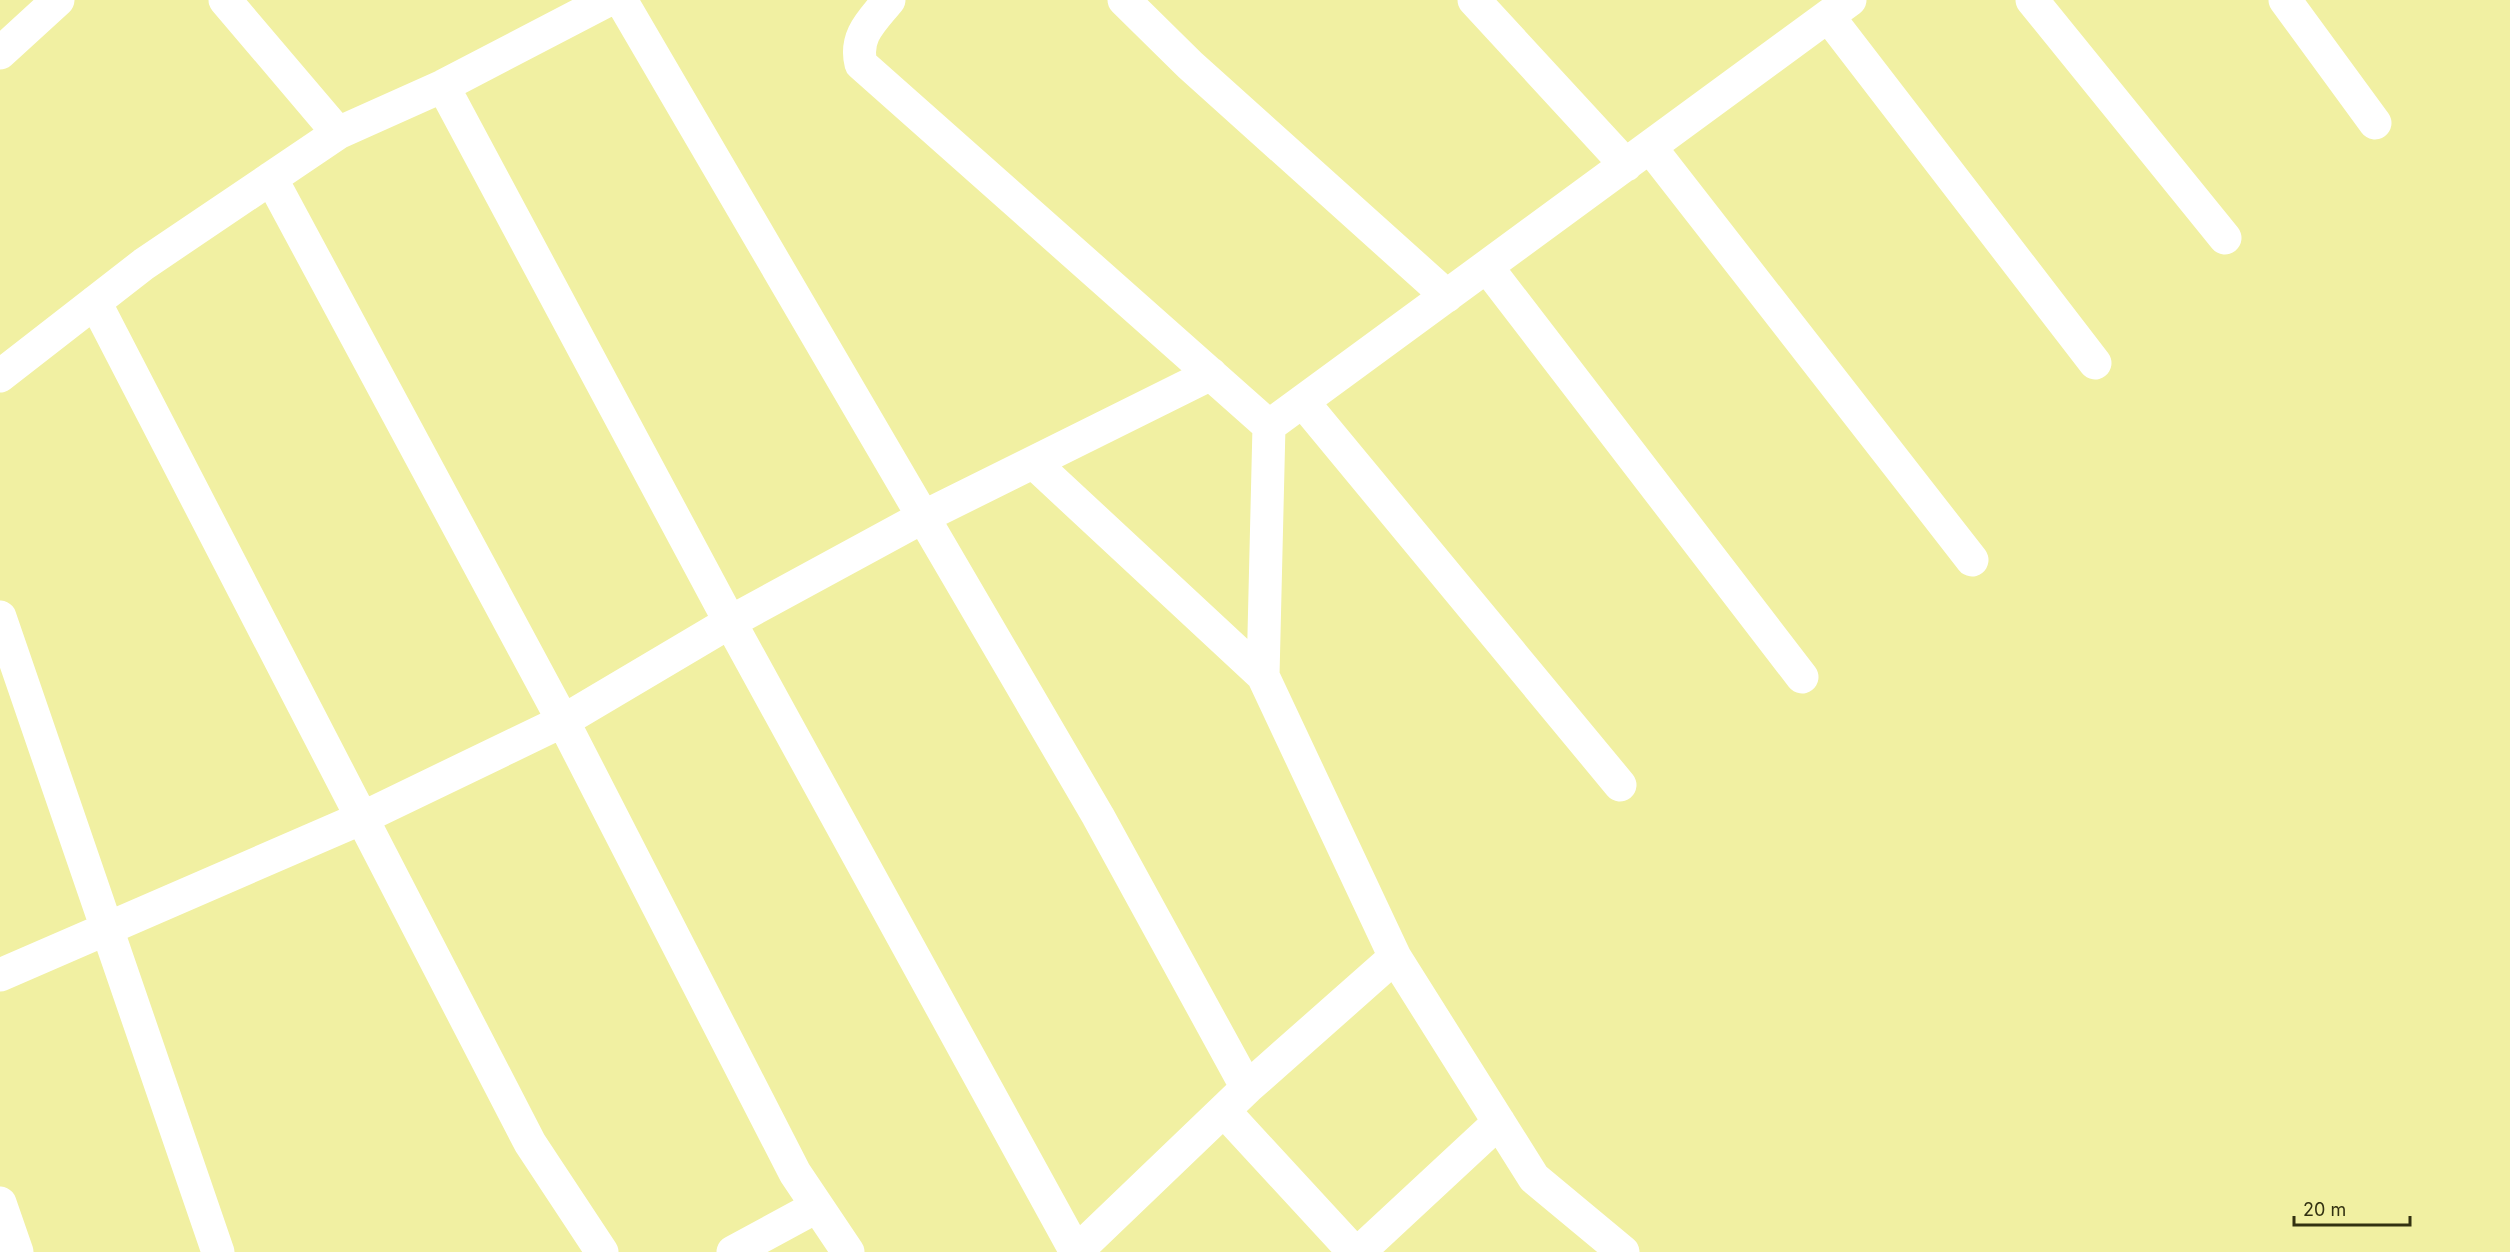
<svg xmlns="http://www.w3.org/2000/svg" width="2510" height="1252" font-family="Inter,sans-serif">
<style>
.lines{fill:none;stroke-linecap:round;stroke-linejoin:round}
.minor{stroke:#fff;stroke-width:33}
</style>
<rect width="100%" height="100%" fill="#f1f0a2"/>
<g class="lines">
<path class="minor" d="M225,0L338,133
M621,0L1098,816L1247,1088L1076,1252
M889,0C872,21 854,36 861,64L1269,426
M1124,0L1190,65L1447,296
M1474,0L1626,165
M2032,0L2225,238
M2285,0L2375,123
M1828,16L2095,363
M0,53L58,0
M443,86L730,622L1076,1252
M1650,147L1972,560
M271,178L563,721L795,1173L848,1252
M1487,267L1802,677
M95,302L530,1143L602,1252
M0,376L144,264L338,133L443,86L608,0
M1303,402L1620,785
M1034,463L1263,676
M0,617L218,1252
M1395,957L1534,1178L1623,1252
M0,975L362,818L563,721L730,622L923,517L1211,374
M1247,1088L1395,957L1263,676L1269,426L1850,0
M1224,1111L1354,1252
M0,1203L17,1252
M733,1252L816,1207
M1359,1252L1499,1122"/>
</g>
<path d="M2294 1216v9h116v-9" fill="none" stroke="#323111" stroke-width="3"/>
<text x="2303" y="1216" font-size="18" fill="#323111" stroke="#f1f0a2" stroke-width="4.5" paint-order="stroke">20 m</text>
</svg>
